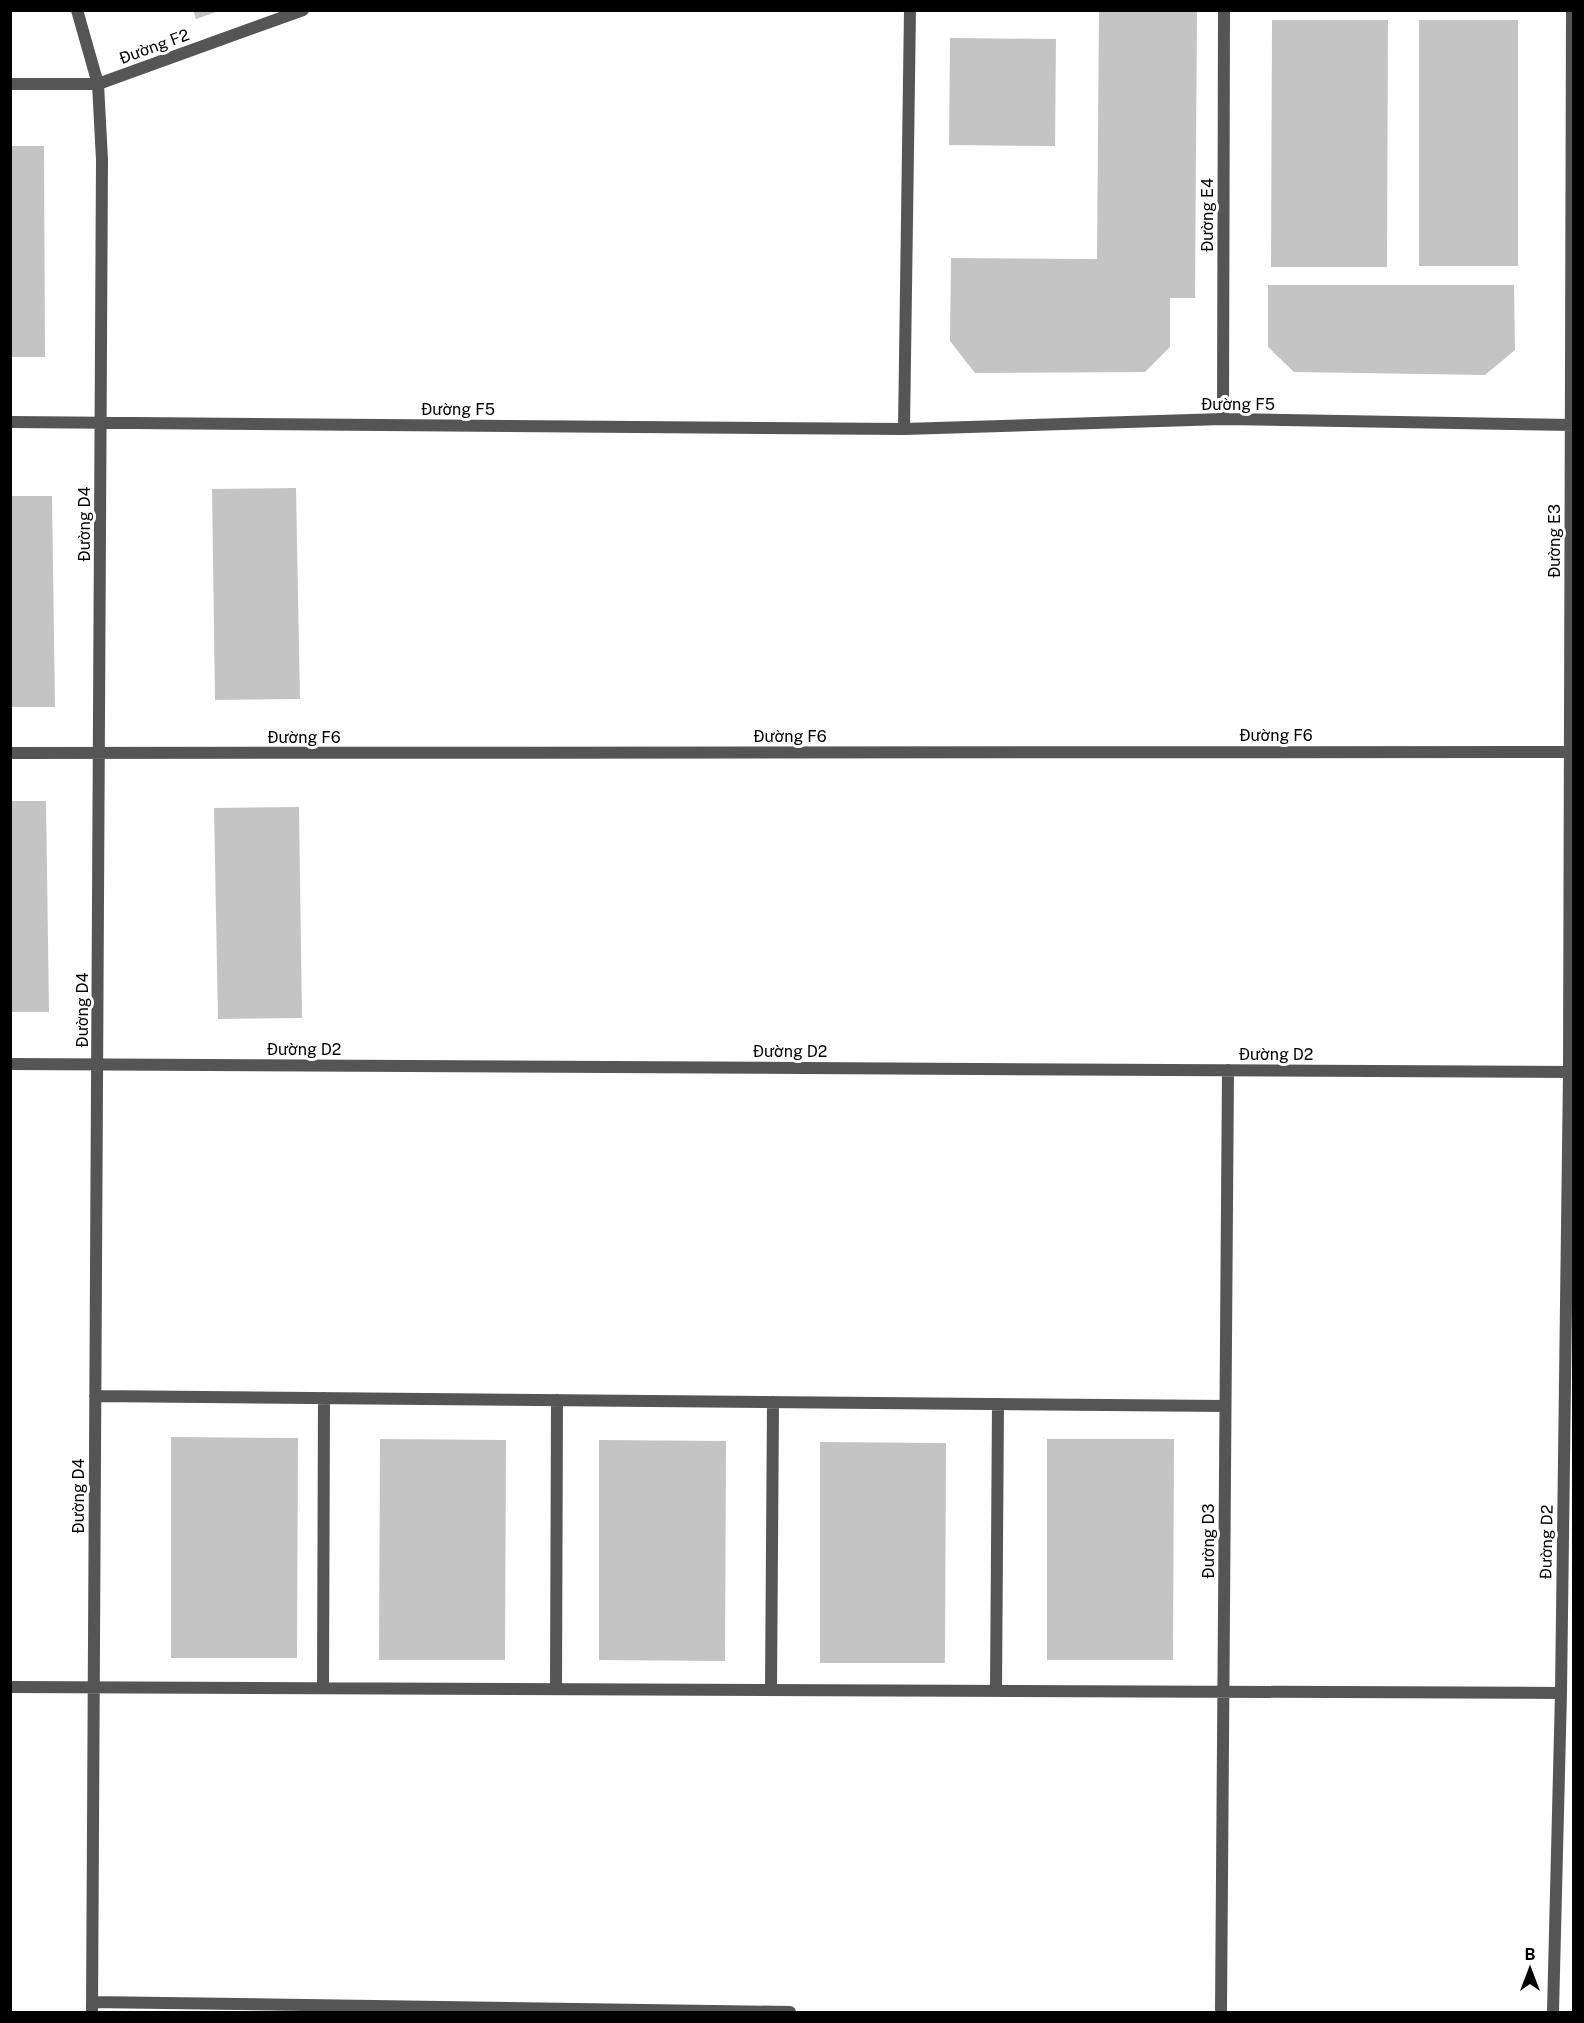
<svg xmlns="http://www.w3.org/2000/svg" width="1584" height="2023" font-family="'Public Sans',sans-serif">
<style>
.building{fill:#c4c4c4}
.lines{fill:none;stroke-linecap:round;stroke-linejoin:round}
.minor{stroke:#555;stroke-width:12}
.labels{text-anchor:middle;stroke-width:6;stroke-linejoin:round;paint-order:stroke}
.street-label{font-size:16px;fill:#000;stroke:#fff}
</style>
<rect width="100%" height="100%" fill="#fff"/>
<path class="building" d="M193,10H219V11L196,19Z
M1099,10H1197L1195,298H1170V347L1145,372L975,373L950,341L951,258L1097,259Z
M1272,20H1388L1387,267H1271Z
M1419,20H1518V266H1419Z
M950,38L1056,39L1055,146L949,145Z
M10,146H44L45,357H10Z
M1268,285H1514L1515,350L1485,375L1294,372L1268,347Z
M296,488L300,699L215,700L212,489Z
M10,496H52L55,707H10Z
M10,801H46L49,1012H10Z
M299,807L302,1018L218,1019L214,808Z
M171,1437L298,1438L297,1658H171Z
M380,1439L506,1440L505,1660H379Z
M1047,1439H1174L1173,1660H1047Z
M599,1440L726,1441L725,1661L599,1660Z
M820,1442L946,1443L945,1663H820Z"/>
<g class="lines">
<path class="minor" d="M77,10L98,84L102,160L92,2012
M10,84H98L303,10
M1223,419L1224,10
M10,422L904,429L1223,419L1574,425
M904,429L910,10
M10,753L1574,752
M10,1064L1574,1072
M95,1396L1225,1406
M10,1687L1561,1693
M323,1688L324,1398
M556,1689L557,1400
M771,1690L773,1402
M996,1691L998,1404
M92,2002L790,2012
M1221,2012L1228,1070
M1553,2012L1561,1693L1569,1072L1572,10"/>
</g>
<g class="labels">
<g class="street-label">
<text transform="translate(154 46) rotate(-20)" y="6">Đường F2</text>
<text transform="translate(1207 215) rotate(-90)" y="6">Đường E4</text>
<text x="1238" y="410">Đường F5</text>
<text x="458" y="415">Đường F5</text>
<text transform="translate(84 524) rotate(-90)" y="6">Đường D4</text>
<text transform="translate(1554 541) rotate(-90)" y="6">Đường E3</text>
<text x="1276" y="741">Đường F6</text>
<text x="790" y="742">Đường F6</text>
<text x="304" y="743">Đường F6</text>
<text transform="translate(82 1010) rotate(-90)" y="6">Đường D4</text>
<text x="304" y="1055">Đường D2</text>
<text x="790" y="1057">Đường D2</text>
<text x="1276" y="1060">Đường D2</text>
<text transform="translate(78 1496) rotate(-90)" y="6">Đường D4</text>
<text transform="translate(1208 1541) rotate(-90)" y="6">Đường D3</text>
<text transform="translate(1546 1542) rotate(-89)" y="6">Đường D2</text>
</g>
</g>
<rect width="1584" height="2023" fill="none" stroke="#000000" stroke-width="24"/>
<g transform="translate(1530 1969)" stroke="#ffffff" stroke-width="4.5" paint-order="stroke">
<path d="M0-4.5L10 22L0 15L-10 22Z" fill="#000000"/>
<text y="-9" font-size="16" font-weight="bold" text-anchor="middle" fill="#000000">B</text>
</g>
</svg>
